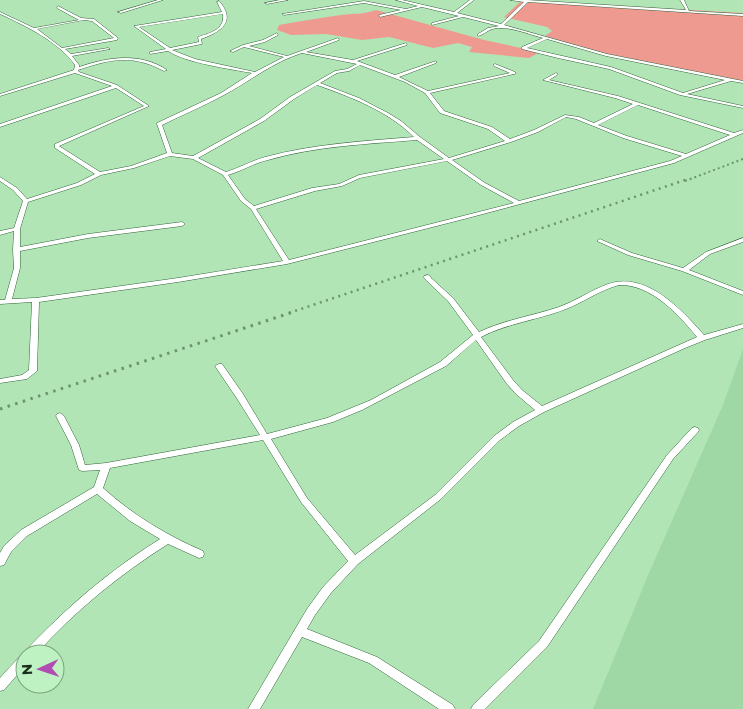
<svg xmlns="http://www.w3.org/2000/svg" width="743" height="709" font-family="Montserrat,sans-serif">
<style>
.built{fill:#9fd8a4}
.green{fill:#ee9a91}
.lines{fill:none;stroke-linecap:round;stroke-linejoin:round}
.minor-casing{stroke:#33633a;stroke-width:1}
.minor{fill:#fff;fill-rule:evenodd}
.rail-far2{stroke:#6d9370;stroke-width:2;stroke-dasharray:2 3;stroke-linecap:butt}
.rail-far1{stroke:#6d9370;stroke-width:2.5;stroke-dasharray:2 4.5;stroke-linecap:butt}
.rail{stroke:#6d9370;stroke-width:3;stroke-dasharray:2.5 5.5;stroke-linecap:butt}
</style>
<rect width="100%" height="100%" fill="#b1e5b5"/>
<path class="built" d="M743,349V709H593L649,573L723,405Z"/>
<path class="green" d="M522,0L743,13V81L597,52L545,36L552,31L547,27L504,17Z
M376,10L484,40L540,52L529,58L469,52L472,47L458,43L433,48L389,37L362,40L326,34L291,35L277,30L279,25C300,21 320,18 341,15C356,13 362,15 376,10Z"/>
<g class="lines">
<g class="minor-casing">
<path id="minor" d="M158,0H163L121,13L118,12Z
M280,0H288L267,4L265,3Z
M396,0H402L454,12L470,0H474L457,13L501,24L524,2L510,0H527L686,10L680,0H684L689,11L743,14V16L528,2L504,25L607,54L743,81V83L731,81L687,94L743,106V108L680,95L609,69L558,58L522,49V47L543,38C527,34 508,25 492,29C487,31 483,35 478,36V34L488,28L499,26L463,17L432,25V23L459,16L422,7L380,17L379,15L401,10L364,3L284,15L282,14L364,1L406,9L418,6ZM547,39L606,56L725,80L683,93L611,67L527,48Z
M219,1C237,21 221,32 201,39L202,44L172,50L195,59L255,72L284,57L244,47L233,52L230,51L243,45L263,40L277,33L278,35L265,42L249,46L287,56L338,38L339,40L306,52L353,60L406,43L407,45L357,61L395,75L436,61V63L399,77L428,91L510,73L494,66L493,65L495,64L515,72V74H514L430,93L444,111L492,127L510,139L534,130L565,115L579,117L594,123L633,104L615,98L543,80L556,73L558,74L557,75L549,80L618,96L734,133L743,130V133L674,163L468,218L287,264L178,282L39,302L37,371L27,379L0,383V379L22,375L29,370L32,302L0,304V300H5L14,268L13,250L14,231L0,235V231L14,228L23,201L13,190L0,181V177L17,188L27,199L77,183L95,174L55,148V144L144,106L116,88L0,127V124L112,86L75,73L0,96V94L74,70L75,65C59,42 26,26 0,14V12L34,28L79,20L57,8L58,6L81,18L94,19L118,38L117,40L65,49L71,54L108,48L110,49L72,56L79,65V67C108,57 140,52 167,70L164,71C132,54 111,59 78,70L79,72L117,85L149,106L59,146L100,172L131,166L167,153L157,124V123L221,93L252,73C230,69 186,63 168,51L150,54V52L166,49L134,26L222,12L217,2ZM223,14C225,30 210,33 198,37L199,42L170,48L139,27ZM84,20L92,21L114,38L62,48L37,29ZM302,53L357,64L347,69L335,71L290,97L260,119L193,156L172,153L162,125C182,115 204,106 224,95C250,81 273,62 302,53ZM360,65L405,82L425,93L440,113L488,129L505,141L449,158L420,137L401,121L388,113L359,98L320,83L337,73L349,71ZM317,85C351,97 388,111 414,137C365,141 313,144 265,157C251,161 239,168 226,172L198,158L264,121L294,99ZM638,105L730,135L686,154L627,136L598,125ZM566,117L576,119L623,138L682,156L670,161L519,201L485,183L452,160L511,142L538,132ZM417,140L444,159L359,175L339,184L312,188L254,206L245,199L228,175C242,171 254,163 268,160C316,146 368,144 417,140ZM170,156L193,159L223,175L241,201L251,209L283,261L178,278L36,298L12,299L20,268V251L88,238L182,226L185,224L182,222L88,234L20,247V229L28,202L81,185L101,175L134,168ZM447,161L481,185L514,203L289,260L256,209L315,191L342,186L360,178Z
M743,238V242L710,254L689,270L743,291V295L682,271L628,255L597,241L600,239L602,240L632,253L683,268L706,252Z
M428,275L430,276L431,278L453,298L479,332C504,320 532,316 559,307C576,301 591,290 608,284C646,271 681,309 704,335L743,324V328L705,340L685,348L544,412L519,426L500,440L441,499L358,564L331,593L315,615L307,629L377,657L453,705L455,709H439L369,663L302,637L260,709H248L307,609L323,587L348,561L301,502L263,440L110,468L103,488C133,515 166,535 203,551L204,554L203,557L199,558L168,544C119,575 75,611 36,654H25V666L4,690L0,691V678C50,623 96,579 160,539L130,521L97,494L27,536L11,552L4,565L0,566V553L4,546L21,530L94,487L100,470L82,471L79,470L71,445L56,416L57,414L60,413L64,416L79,445L85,465L106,463L260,435L236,397L215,366L219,364H222L243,394L267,434L327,418L371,400L440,362L473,335L448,301L423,277L424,276ZM619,285C651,284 678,314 697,337L542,406L522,390L513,380L481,337C508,323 538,320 566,309C584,302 600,290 619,285ZM476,340L507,384L516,394L535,410L513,422L494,436L435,495L355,555L307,498L271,439L333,422L362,410L446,366Z
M695,427L698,428L699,430L698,432L673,459L547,647L485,709H471L473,705L539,641L667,455L692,428Z"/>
</g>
<use href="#minor" class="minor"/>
<path class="rail-far2" d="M685,181L743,159"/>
<path class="rail-far1" d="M289,313L688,179"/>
<path class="rail" d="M0,409L293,312"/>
</g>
<g transform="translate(40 669) rotate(267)"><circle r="24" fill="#bef2c2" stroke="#7da480"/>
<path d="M0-4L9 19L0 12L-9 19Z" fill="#b14db2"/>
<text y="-8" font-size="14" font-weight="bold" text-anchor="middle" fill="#1b2f1d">N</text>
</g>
</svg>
